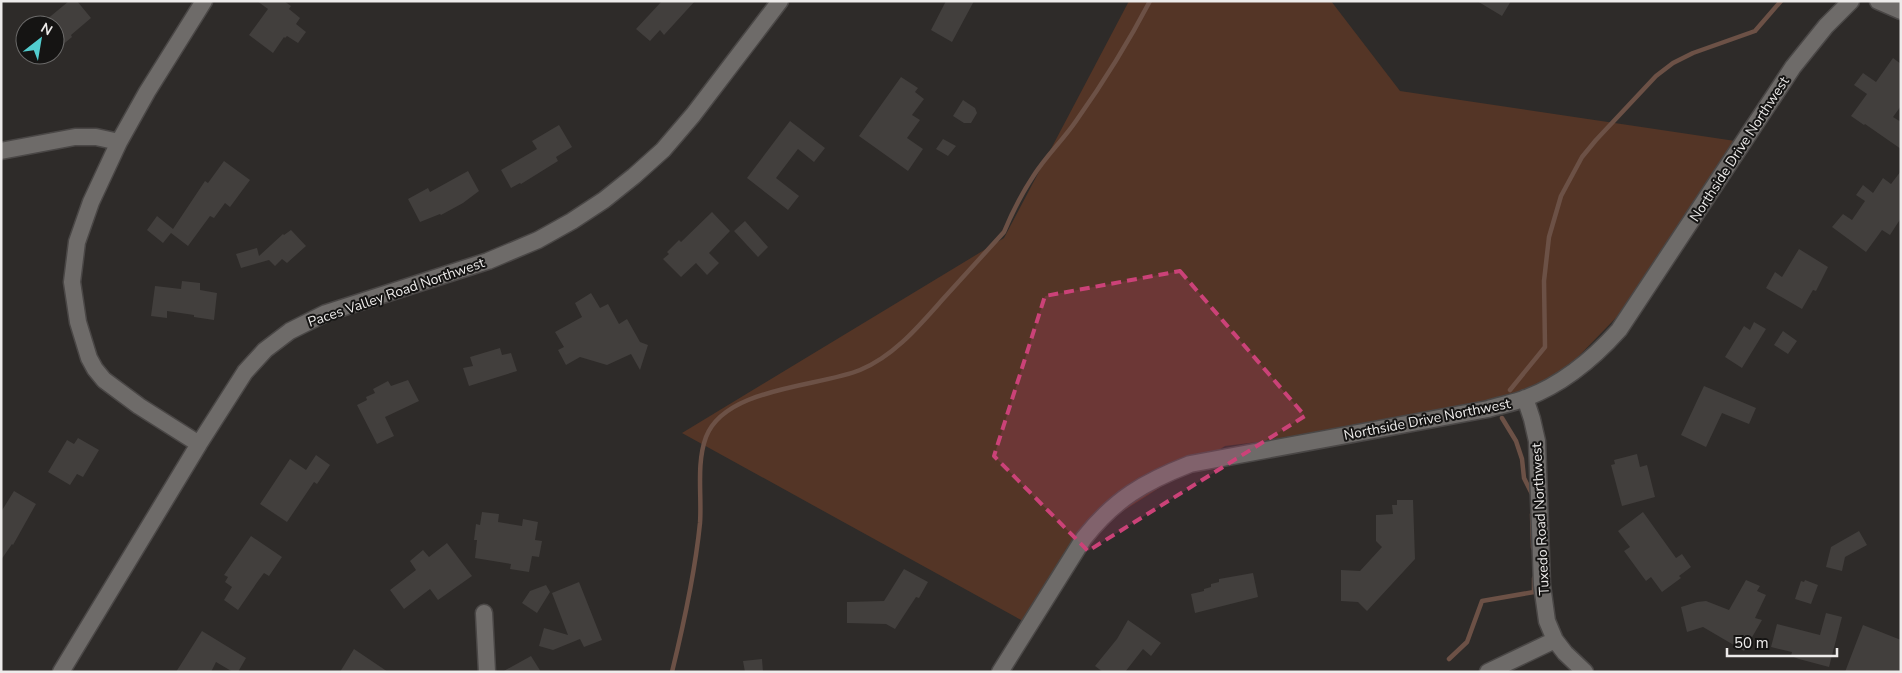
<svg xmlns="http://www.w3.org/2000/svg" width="1902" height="673" font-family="'Nunito Sans',sans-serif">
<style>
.green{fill:#543526}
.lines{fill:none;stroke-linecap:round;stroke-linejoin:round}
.stream{stroke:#6c5146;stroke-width:4.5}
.building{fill:#423f3d}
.minor-casing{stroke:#4a4746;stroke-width:19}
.minor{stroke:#6e6b69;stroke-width:16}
.marked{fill:#cb4278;fill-opacity:0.2;stroke:#cb4278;stroke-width:4;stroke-dasharray:10 6;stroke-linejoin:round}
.labels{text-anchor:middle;stroke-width:4;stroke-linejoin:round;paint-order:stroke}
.street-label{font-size:14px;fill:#edebea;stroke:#151413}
</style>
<rect width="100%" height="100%" fill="#2e2b29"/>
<path class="green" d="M1129,1H1331L1400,91L1742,142L1670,262L1547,389L1411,423L1225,446L1101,525L1032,626L682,433L1004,238Z"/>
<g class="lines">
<path class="stream" d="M1510,390L1545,347L1544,281L1549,237L1561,196L1582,157L1596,140L1656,76L1673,63L1693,53L1755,31L1781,1
M1502,418L1516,441L1522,459L1524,478L1533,496
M1532,514L1533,548
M1449,659L1467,642L1482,601L1534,592V578
M672,672C684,623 695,573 700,523C702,496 696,464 706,437C725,387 819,387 860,370C894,356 919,326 943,299C963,277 983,255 1004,232C1012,213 1022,193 1034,175C1046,156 1063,140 1076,121C1103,83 1128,43 1150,1"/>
</g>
<path class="building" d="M69,1H77L91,18L71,35L72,37L55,51V25H40Z
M257,1H284L291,6L289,9L300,18L296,24L306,32L298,43L287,36L285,38L284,37L273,53L249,35L268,9Z
M662,1H695L664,35L660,30L650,41L636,29Z
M946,1H974L952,42L931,30Z
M1477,1H1511L1502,16Z
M1893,58L1901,64V106L1893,117L1901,122V149L1865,124L1864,125L1851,116L1867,94L1854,85L1863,73L1876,82Z
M901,77L918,88L915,92L924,99L912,115L920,120L907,138L923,149L908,171L859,136Z
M963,100L975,108L977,113L971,123H964L953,116Z
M790,121L825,148L814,162L798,149L776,178L799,196L788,210L747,178Z
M559,125L572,147L556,157L558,161L521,184L520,183L511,188L501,170L537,149L532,141Z
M943,139L956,146L948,156L936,149Z
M224,161L250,180L230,207L225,203L214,218L210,216L188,246L171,233L163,243L147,230L157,216L173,229L205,181L208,183Z
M468,171L479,191L463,203L441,215L440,214L420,222L408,199L428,188L430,192Z
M1901,171V218L1890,235L1882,230L1866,252L1832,227L1843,214L1852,220L1865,201L1856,195L1863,185L1873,193L1883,178L1891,184Z
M712,212L730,231L709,253L719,263L707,275L696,263L681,277L663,259L669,254L667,252L679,240L681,242Z
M745,221L768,247L758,257L734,231Z
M291,230L306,246L287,263L282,259L275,266L269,260L241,268L236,254L257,248L259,256L283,234L284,235Z
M1799,249L1828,267L1816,291L1813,290L1802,309L1766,288L1775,272L1782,277Z
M182,281L200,283V290L217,293L214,320L194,317V315L167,311V318L151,316L155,286L181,289Z
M591,293L600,308L608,304L619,324L627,319L640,342L648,345L640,370L631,354L607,365L580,357L566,365L558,350L564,347L555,332L582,317L575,303Z
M1754,322L1766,329L1742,368L1725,357L1744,326L1750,330Z
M1783,331L1797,341L1788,354L1774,345Z
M500,348L502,355L511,353L517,371L469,386L463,368L473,366L470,357Z
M408,380L419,401L385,417L394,436L377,444L357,405L367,400L366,397L375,393L373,389L388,381L391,386Z
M1704,386L1756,408L1749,424L1722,413L1706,447L1681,435Z
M78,438L99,450L83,477L77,474L70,485L48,472L67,440L74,444Z
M1637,454L1640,467L1647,465L1655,497L1622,506L1611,465L1615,464L1614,460Z
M316,455L330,465L317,484L314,482L287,522L260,504L290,459L306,470Z
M14,491L36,504L13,545L12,544L1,560V512Z
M1397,500H1413L1415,559L1367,611L1358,602L1341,601V570L1360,571L1382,547L1376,541V515L1393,514L1392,505H1397Z
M482,512L499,514L498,522L522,526L523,519L538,522L535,540L542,541L539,557L532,556L529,572L510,569L511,564L475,558L477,540H474L476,524L480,525Z
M1643,512L1676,558L1682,554L1691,567L1679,576L1681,578L1662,592L1651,577L1646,581L1624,551L1630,547L1618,531Z
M1859,531L1867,545L1845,557L1842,571L1826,567L1831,547Z
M251,536L282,557L269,576L264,573L258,581L238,610L224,600L232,587L225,582L228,577L224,575Z
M447,543L472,576L438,600L430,589L404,609L390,590L416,570L410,561L423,550L429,557Z
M904,569L928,582L919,598L916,597L895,629L886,624L847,623V602L884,601Z
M1253,573L1258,597L1195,613L1191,594L1204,591V589L1211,587V584L1219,582V579Z
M1746,580L1760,586L1757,591L1766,595L1755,618L1762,620L1744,651L1703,627L1687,632L1681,607L1697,602L1706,601L1729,610Z
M1805,580L1818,585L1811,604L1795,599L1801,581L1804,582Z
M579,582L602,640L584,647L580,639L553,650L539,646L544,628L568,635L552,593Z
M546,585L550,592L537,613L522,603L530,591Z
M1826,613L1842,617L1829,667L1799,659L1791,656L1792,652L1771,647L1777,624L1820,635Z
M1128,620L1161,643L1151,656L1143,649L1125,672H1103L1095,666L1117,639Z
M1863,625L1901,640V672H1845Z
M202,631L246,658L238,672H233L216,662L211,672H176Z
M354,649L388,672H340Z
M531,656L541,672H502Z
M762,659L763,672H745L743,661Z"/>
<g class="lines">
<g class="minor-casing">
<path id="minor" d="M1878,1L1901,11
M1,151L75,137H96L119,142
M1525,398L1532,419L1537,441L1542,585L1547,621L1555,640L1565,653L1585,672
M199,444L139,406L104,380L95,369L89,358L78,322L72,282L77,242L91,202L119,142L147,92L204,1
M484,613L487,672
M61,672L199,444L245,372L265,350L290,331L326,313L488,261L538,240L572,221L604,200L634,176L663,150L693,115L780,1
M1000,672L1084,538C1115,499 1144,482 1190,464L1488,409C1500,405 1514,403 1526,398C1563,384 1593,359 1619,330L1793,67L1826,26L1851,1
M1488,672L1555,640"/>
</g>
<use href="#minor" class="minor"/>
</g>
<path class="marked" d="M1180,271L1305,416L1088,551L994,456L1045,296Z"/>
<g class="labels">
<g class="street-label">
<text transform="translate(1739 149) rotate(-57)" y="5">Northside Drive Northwest</text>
<text transform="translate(396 292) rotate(-19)" y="5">Paces Valley Road Northwest</text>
<text transform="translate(1427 419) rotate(-11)" y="5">Northside Drive Northwest</text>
<text transform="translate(1540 519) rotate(-93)" y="5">Tuxedo Road Northwest</text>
</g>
</g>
<rect width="1902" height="673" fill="none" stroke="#edebea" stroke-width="5"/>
<g transform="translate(40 40) rotate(31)"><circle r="24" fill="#151413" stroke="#6b6a69"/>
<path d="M0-4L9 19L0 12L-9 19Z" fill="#52cdcf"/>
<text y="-8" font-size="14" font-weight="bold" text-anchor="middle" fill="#edebea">N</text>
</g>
<path d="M1727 648v8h110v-8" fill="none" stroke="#edebea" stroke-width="2.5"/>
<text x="1734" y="648" font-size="15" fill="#edebea" stroke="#151413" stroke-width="4" paint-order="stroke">50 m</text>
</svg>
